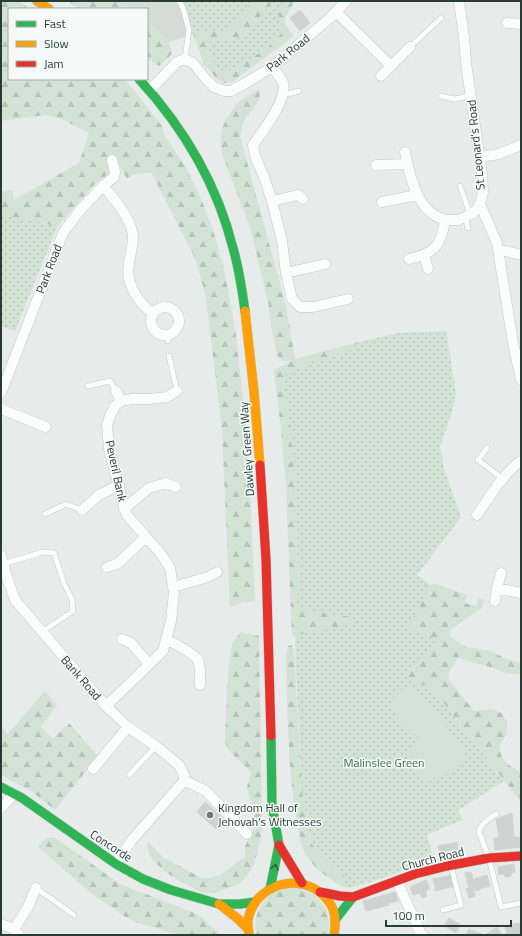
<svg xmlns="http://www.w3.org/2000/svg" width="522" height="936" font-family="'Titillium Web',sans-serif">
<style>
.built{fill:#d5dcd8}
.grass{fill:url(#grass-dots)}
.forest{fill:url(#forest-firs)}
.pitch{fill:#d2e2d5}
.building{fill:#ced2d0;stroke:#d0d4d2}
.lines{fill:none;stroke-linecap:round;stroke-linejoin:round}
.lane-casing{stroke:#c4c8c6;stroke-width:6}
.street-casing{stroke:#c4c8c6;stroke-width:11}
.fast-casing{stroke:#c3c8c6;stroke-width:10}
.slow-casing{stroke:#c3c8c6;stroke-width:10}
.jam-casing{stroke:#c3c8c6;stroke-width:10}
.lane{stroke:#fbfcfc;stroke-width:5}
.street{stroke:#fbfcfc;stroke-width:10}
.fast{stroke:#30b455;stroke-width:9}
.slow{stroke:#ff9f0a;stroke-width:9}
.jam{stroke:#e5322d;stroke-width:9}
.oneway{stroke:#29603e}
.poi-dot{fill:#6a7973;stroke:#f5f9f7;stroke-width:1.5}
.labels{text-anchor:middle;stroke-width:3;stroke-linejoin:round;paint-order:stroke}
.street-label{font-size:12px;fill:#263c34;stroke:#f5f9f7}
.park-label{font-size:12px;fill:#356f45;stroke:#f5f9f7}
.poi-label{font-size:12px;fill:#263c34;stroke:#f5f9f7;text-anchor:start}
</style>
<defs>
<pattern id="grass-dots" width="8" height="8" patternUnits="userSpaceOnUse"><rect width="8" height="8" fill="#d2e2d5"/><path d="M2 2h.1M6 6h.1" fill="none" stroke="#b4c3b7" stroke-width="1.8" stroke-linecap="round"/></pattern>
<pattern id="forest-firs" width="22" height="20" patternUnits="userSpaceOnUse"><rect width="22" height="20" fill="#d2e2d5"/><path d="M5 1l3.5 6h-7zM16 11l3.5 6h-7z" fill="#b4c3b7"/></pattern>
</defs>
<rect width="100%" height="100%" fill="#e7ebe9"/>
<path class="built" d="M123,1H183L187,8L193,34L169,42L147,22V9H132Z"/>
<path class="grass" d="M183,1H253C244,12 236,28 221,31C218,31 215,30 212,30C205,30 199,33 193,34L187,8Z
M274,1H285C278,14 276,18 284,31C280,35 277,39 273,43C266,49 234,71 225,71C220,71 216,67 214,63C211,57 208,48 210,42C218,37 219,41 226,41C231,41 241,35 245,33Z
M1,215L33,220L57,227L15,331L1,326Z
M446,331L456,393L452,412L440,447L445,472L461,517L417,575L431,585L409,628L421,632L435,639C437,652 418,664 409,670L408,677L410,681L431,687L504,781L458,810L463,820L442,828L427,835L434,862L405,870L365,884L347,888L333,881L312,844L302,794L295,645L297,601L299,588L297,516L293,456L284,382V375L287,372L350,350L359,342L398,333Z"/>
<path class="forest" d="M1,1H18L30,9H9V79H123L128,83L162,126L164,135L186,167L202,201L213,230L225,273L236,335L243,399L248,445L255,601L244,602L230,607L222,430L211,339L205,293L195,258L151,172L131,175L127,179L119,165L94,185L57,227L33,220L1,215V192L12,190L14,200L79,163L89,133L62,119L45,115L1,121V71L2,62L1,55Z
M68,1H123L132,9H79Z
M253,1H274L245,33C241,35 231,41 226,41C219,41 218,37 210,42C208,48 211,57 214,63C216,67 220,71 225,71C234,71 266,49 273,43C277,39 280,35 283,31C276,18 278,14 285,1H295L285,18V24L294,36L232,82L224,83L218,80L204,64L193,34C199,33 205,30 212,30C215,30 218,31 221,31C236,28 244,12 253,1Z
M147,22L169,42L172,54L159,66L147,58Z
M259,89C263,103 250,110 244,121C242,125 241,131 240,136L286,306L295,359L359,342L350,350L287,372L284,375V382L293,456L297,516L299,588L297,608L351,617L358,623L292,636L286,485L281,429L275,380L274,370L293,360L285,361L281,360L277,355L271,325L268,302L250,227L224,159C218,140 220,126 232,111C234,108 235,105 238,103C243,98 252,94 259,89Z
M433,583L467,595L465,603L476,606L478,598L484,600L482,608L451,629L449,636L466,647L491,651L506,659L521,663V675L505,673L490,667L458,658L448,674L449,680L474,711L493,709L501,713L508,723C507,727 507,731 506,735C504,739 500,742 500,747C499,759 511,768 521,772V802L431,687L410,681L408,677L409,670C418,665 437,651 435,639L421,632L408,628L431,585Z
M240,632L259,636L262,831L259,845L254,865L247,876L239,884L231,887L213,893H203L198,891C181,881 148,867 147,844L149,843L164,858L204,879L219,876L245,857V846L256,824L247,787L251,772L229,751L225,742L228,672L232,644Z
M292,645L294,652L302,792L310,835L312,844L317,852L326,862L347,878L340,884C327,878 314,868 306,855C300,845 299,832 297,820C287,766 288,710 286,656L288,646Z
M45,691L57,705L41,727L53,739L69,723L98,756L55,810L31,791L1,775V727L8,734Z
M54,837L120,884L197,914L218,932L219,935H180L138,923L125,917L91,893L38,847L45,839Z
M298,888L315,895L326,909L329,920L328,935H257C253,920 258,904 271,895C272,894 274,892 276,892C283,889 291,889 298,888Z"/>
<path class="pitch" d="M408,687L415,689L443,722L468,757C462,766 438,780 426,780C423,780 420,778 417,777C413,769 406,758 410,748C412,745 416,741 419,738C408,728 385,713 395,697C399,692 402,690 408,687Z"/>
<path class="building" d="M300,10L310,23L300,31L290,18Z
M205,802L224,819L216,829L197,812Z
M512,813L514,837H521V847L495,850L494,838H499L496,819Z
M457,842L459,856L441,859L438,846Z
M514,864L515,872L511,873V876L505,877L504,874L499,875L498,867Z
M471,872L473,879L487,875L490,886L479,889L480,890L476,891L474,888H473L475,896L469,898L466,889L469,888L465,873Z
M452,875L455,886L436,891L433,879Z
M426,880L430,889L425,891L427,896L422,898L420,893L413,895L410,887Z
M395,892L398,901L389,903V905L366,911L363,901Z
M449,918L461,925L456,933L444,926Z
M519,923L521,933L507,935L505,926Z
M497,927L502,935H485Z
M469,929L482,934V935H466Z"/>
<g class="lines">
<g class="lane-casing">
<path id="lane" d="M179,1L183,8L189,30L185,59
M410,47L441,18
M283,95L299,91
M441,96L454,99L471,96
M460,186L470,214
M465,216L468,228
M167,334L168,341
M169,356L177,391
M88,386L110,381L116,391
M487,448L478,460L503,479
M45,514L66,504L82,510
M3,564L43,552L54,553L64,583L72,600L73,611L42,632
M129,775L156,746
M496,814C490,819 480,823 479,832L489,858L501,907L521,903
M36,888L74,915
M443,910L461,905L451,866"/>
</g>
<g class="street-casing">
<path id="street" d="M459,1L464,37L466,63L482,174L483,192L480,204L497,243L513,343L521,380
M336,12L391,66
M507,23L521,24
M272,67C276,72 281,78 283,83C288,99 263,131 253,145L255,156L264,177L272,201L282,241L286,273L292,299L300,307H313L348,299
M381,76L410,47
M150,90L177,62L185,59L193,63L205,78L214,87L225,91H231L244,84L272,67L330,18L346,1
M405,152C410,178 419,220 452,220C454,220 456,220 458,220C461,219 471,214 474,212C476,210 478,207 480,204
M480,157L499,154L521,145
M376,165L407,164
M103,186C114,198 131,219 133,236C133,245 130,255 129,263C125,284 138,302 153,314
M272,201L298,195L303,199
M382,202L417,195
M498,249L521,255
M424,255L428,269
M409,259C435,253 441,246 445,220
M286,273L325,264
M151 321a14 14 0 1 1 28 0a14 14 0 1 1-28 0Z
M116,391L121,401
M1,393L63,233L81,209L103,186L114,177L115,172L112,160
M1,409L46,427
M124,509L149,488L166,483L176,487
M82,510L99,495L119,485
M477,515C488,499 505,471 521,461
M1,555L6,574L15,600L106,706L128,727L156,746L179,765L184,775V781L131,841L116,864
M107,567L117,564L146,537
M173,587L208,577L217,572
M497,588L521,593
M495,601L497,588L501,573
M122,639L131,643L149,664
M166,640C173,642 194,654 198,660C201,668 200,678 200,685
M106,706L163,651L171,621L174,593L170,568L161,554L126,514L109,449L107,425L110,416L115,406L121,401L132,399H149L167,397L177,391
M93,769L128,727
M184,781L190,783L206,791L247,834
M1,808L14,794
M397,881L421,934L423,935
M1,924L14,929L19,935
M14,929L28,907L36,888"/>
</g>
<g class="fast-casing">
<path id="fast" d="M139,79C183,127 217,184 233,248C239,268 242,289 245,311
M1,787L22,798L116,864L143,879L171,890L219,904H240L255,902
M270,889L279,845L272,805L271,736
M335,920L353,897"/>
</g>
<g class="slow-casing">
<path id="slow" d="M37,1L49,9
M245,311L254,392L260,465
M219,904L237,918L248,929
M249,935C249,930 247,924 248,920C249,913 253,905 257,900C276,878 311,877 329,902C336,911 336,924 334,935"/>
</g>
<g class="jam-casing">
<path id="jam" d="M260,465L266,559L271,736
M279,845L302,883
M320,892L340,896L353,897L415,874L447,866L489,858L521,856"/>
</g>
<use href="#lane" class="lane"/>
<use href="#street" class="street"/>
<use href="#fast" class="fast"/>
<use href="#slow" class="slow"/>
<use href="#jam" class="jam"/>
</g>
<defs><path id="oneway-chevron" d="M-2-3.5L2.5 0L-2 3.5" fill="none" stroke-width="1.6" stroke-linecap="round" stroke-linejoin="round"/></defs>
<use class="oneway" href="#oneway-chevron" transform="translate(275 867) rotate(-78)"/>
<circle class="poi-dot" cx="210" cy="815" r="4"/>
<g class="labels">
<g class="street-label">
<text transform="translate(288 53) rotate(-39)" y="4">Park Road</text>
<text transform="translate(476 145) rotate(-96)" y="4">St Leonard's Road</text>
<text transform="translate(49 269) rotate(-69)" y="4">Park Road</text>
<text transform="translate(247 449) rotate(-94)" y="4">Dawley Green Way</text>
<text transform="translate(116 471) rotate(78)" y="4">Peveril Bank</text>
<text transform="translate(81 678) rotate(49)" y="4">Bank Road</text>
<text transform="translate(111 846) rotate(33)" y="4">Concorde</text>
<text transform="translate(433 859) rotate(-14)" y="4">Church Road</text>
</g>
<g class="park-label">
<text x="384" y="767">Malinslee Green</text>
</g>
<g class="poi-label">
<text x="218" y="812">Kingdom Hall of<tspan x="218" dy="14">Jehovah's Witnesses</tspan></text>
</g>
</g>
<rect width="522" height="936" fill="none" stroke="#263c34" stroke-width="4"/>
<rect x="8" y="8" width="140" height="72" fill="#f5f9f7" stroke="#a2ada9"/>
<rect x="16" y="21" width="20" height="6" fill="#30b455" stroke="#a2ada9"/>
<text x="44" y="28" font-size="12" fill="#263c34">Fast</text>
<rect x="16" y="41" width="20" height="6" fill="#ff9f0a" stroke="#a2ada9"/>
<text x="44" y="48" font-size="12" fill="#263c34">Slow</text>
<rect x="16" y="61" width="20" height="6" fill="#e5322d" stroke="#a2ada9"/>
<text x="44" y="68" font-size="12" fill="#263c34">Jam</text>
<path d="M386 920v6h125v-6" fill="none" stroke="#263c34" stroke-width="2"/>
<text x="392" y="920" font-size="12" fill="#263c34" stroke="#f5f9f7" stroke-width="3" paint-order="stroke">100 m</text>
</svg>
